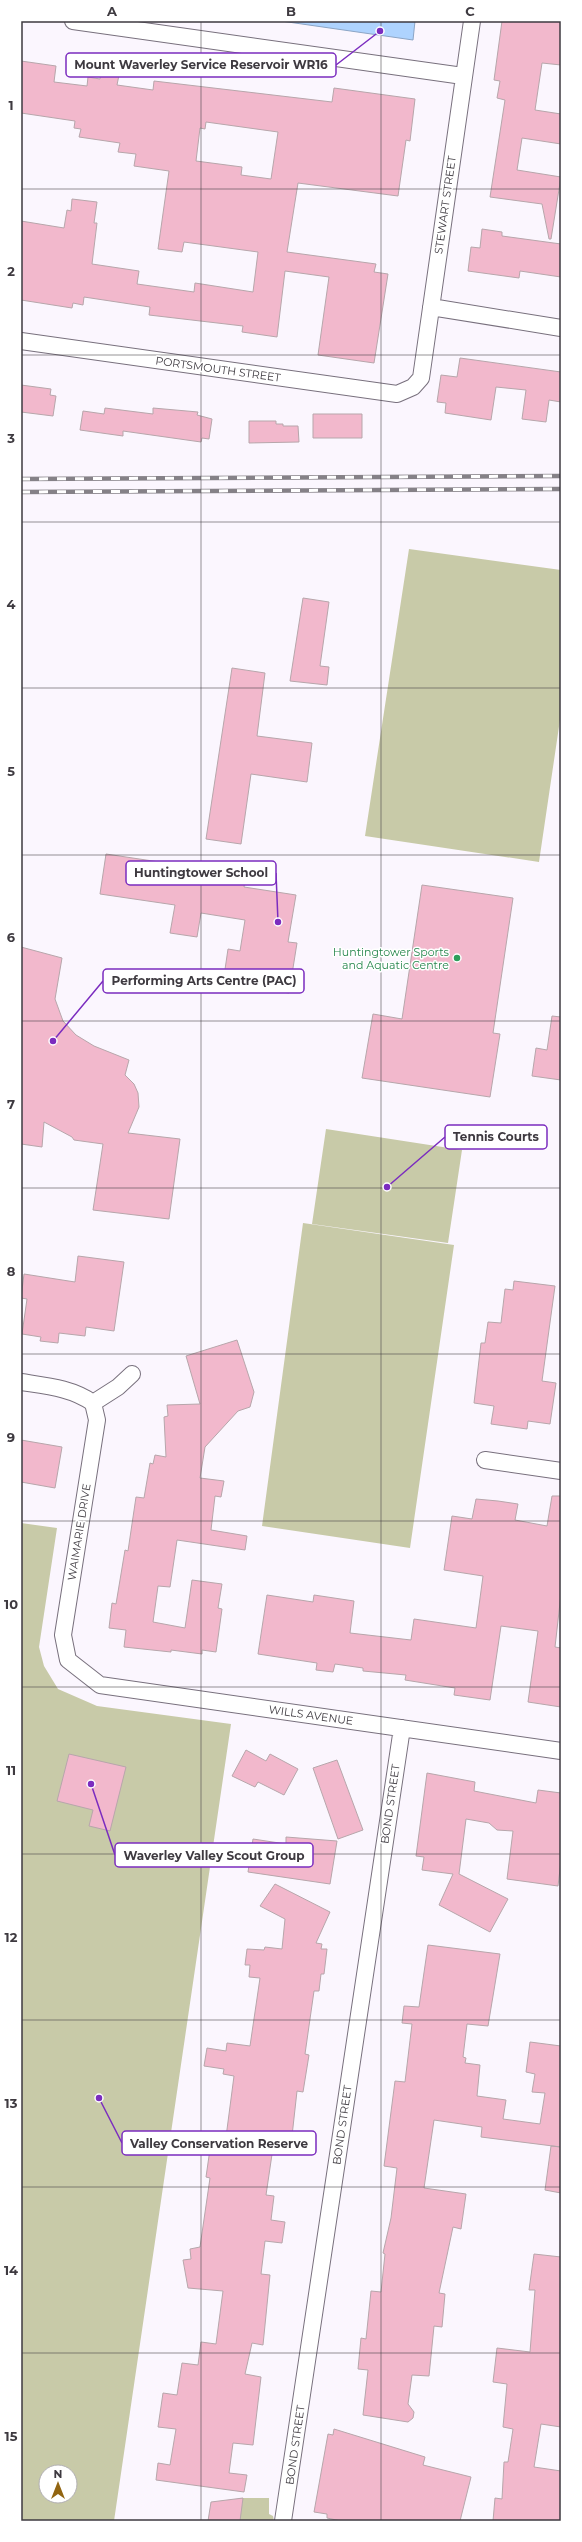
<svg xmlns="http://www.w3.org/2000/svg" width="582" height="2542" font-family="Montserrat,sans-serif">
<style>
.green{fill:#c8caa8;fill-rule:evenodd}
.water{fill:#aed3fe;stroke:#8ca5c5}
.building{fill:#f2b8cc;stroke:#b7a6ab;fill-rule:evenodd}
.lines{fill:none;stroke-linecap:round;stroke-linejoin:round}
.minor-casing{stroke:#78707d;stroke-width:18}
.minor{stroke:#fff;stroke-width:16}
.rail-casing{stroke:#858187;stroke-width:4.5}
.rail{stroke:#fff;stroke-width:3;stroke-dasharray:9;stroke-linecap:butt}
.grid{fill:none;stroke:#3e3a40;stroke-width:1;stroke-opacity:0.55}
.leisure-dot{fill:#2e9e5b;stroke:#fff;stroke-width:1.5}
.labels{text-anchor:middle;stroke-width:3;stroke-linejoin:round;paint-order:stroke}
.street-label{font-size:11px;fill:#3e3a40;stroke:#fff}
.leisure-label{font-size:11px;fill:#27864d;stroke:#fff;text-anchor:end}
.leader{fill:none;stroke:#7b2cbf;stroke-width:1.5}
.callout-dot{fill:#7b2cbf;stroke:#fff;stroke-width:1.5}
.callout{fill:#fff;stroke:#7b2cbf;stroke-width:1.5}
.callout-label{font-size:12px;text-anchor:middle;font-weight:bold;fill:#3e3a40}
.neatline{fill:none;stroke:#3e3a40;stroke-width:1.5}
.grid-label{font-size:13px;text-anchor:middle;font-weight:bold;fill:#3e3a40}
</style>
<rect width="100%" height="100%" fill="#fbf6fe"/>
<path class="green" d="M409,549L561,570V713L539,862L365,836Z
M326,1129L462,1150L448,1243L312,1224Z
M303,1223L454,1245L410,1548L262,1526Z
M21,1523L57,1528L39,1647L44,1666L58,1689L97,1706L231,1724L114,2521H21ZM46,2472H70V2496H46Z
M240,2498H269V2514L273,2516L274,2521H245L231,2517L233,2502Z"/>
<path class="water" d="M281,21H415L413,40Z"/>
<path class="building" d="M502,21H561V65L542,63L535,110L561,114V144L522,138L517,170L561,177L551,239H549L542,204L490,197L505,100L497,98L500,81L494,80Z
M21,61L56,66L54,82L87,86L88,77L100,79L101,72L119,75L117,85L153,90L154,81L332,102L334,88L415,99L410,141L406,140L398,196L298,183L294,208L287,252L376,264L374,272L388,274L374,363L318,355L329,277L285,271L277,337L242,332L243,326L149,315L150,307L84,297L83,305L73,303L72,308L21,300V221L64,228L67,210L71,211L72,199L97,202L94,223H97L92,264L139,271L137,284L194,292L195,283L253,292L258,252L184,242L182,252L158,249L169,171L134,166L136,154L118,152L120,143L79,137L81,129L74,128L75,121L21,113ZM206,122L278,132L271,179L241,175L242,167L196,161L200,128L205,129Z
M482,229L502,232V236L561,244V277L520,271L519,278L468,271L471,247L480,248Z
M460,358L561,372V402L549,400L546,422L522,419L526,390L496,387L491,420L445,413L446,403L437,402L441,375L457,377Z
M21,385L51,389L50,395L56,396L53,416L21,412Z
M105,408L153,414V408L198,412L197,415L212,419L209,439L202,438L201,442L123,431V436L80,430L83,411L104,414Z
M313,414H362V438H313Z
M249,421H276V424H283V426H298L299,442L249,443Z
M303,598L329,602L320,666L329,667L327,685L290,681Z
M232,668L265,673L257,736L312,743L307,782L251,774L241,844L206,839Z
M106,854L246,875L244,887L296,895L288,942L297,943L289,993L223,983L228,949L240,951L245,920L201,913L197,937L170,933L175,905L100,894Z
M422,885L513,898L493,1033L500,1034L490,1097L362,1078L373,1014L402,1019Z
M21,947L62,958L55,999L63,1021L76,1035L94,1046L129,1060L125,1075L134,1084L138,1093L139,1107L128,1133L180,1139L169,1219L93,1210L103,1144L74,1140L72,1137L44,1122L42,1147L21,1144Z
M552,1016L561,1017V1080L532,1076L536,1048L547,1050Z
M78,1256L124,1262L114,1331L86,1327L85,1336L59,1333L58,1343L40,1341L41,1337L22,1334L27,1299L21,1298L24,1274L75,1282Z
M514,1281L555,1286L542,1381L556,1383L550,1424L528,1421L527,1429L491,1424L494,1406L474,1403L481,1343H485L488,1322L501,1323L505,1289L513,1290Z
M237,1340L254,1392L250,1407L238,1411L205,1447L200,1478L224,1481L221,1497L215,1496L211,1530L247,1536L245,1550L177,1540L170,1587L158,1586L153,1622L185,1628L192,1580L222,1584L218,1608L222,1609L216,1652L202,1650V1654L171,1650V1652L124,1647L126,1630L109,1628L112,1603L116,1604L125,1550L128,1551L136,1497L144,1498L150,1463L153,1464L155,1455L166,1457L164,1417L168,1416L167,1405L200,1404L186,1356Z
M21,1440L62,1447L55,1488L21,1482Z
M552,1496H561V1594L555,1647L561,1648V1707L528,1702L538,1631L501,1626L490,1700L454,1695L455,1688L405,1680L406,1675L363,1671V1668L335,1664L333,1672L316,1670L317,1663L258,1654L267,1595L313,1602L314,1595L354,1601L350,1633L411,1640L414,1619L476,1628L483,1576L444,1570L452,1516L472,1519L476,1499L498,1501L518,1504L515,1520L547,1526Z
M246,1750L266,1761L270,1754L298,1769L284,1795L258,1782L255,1787L232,1776Z
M69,1754L126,1767L110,1831L89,1826L93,1810L57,1801Z
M337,1760L363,1830L338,1839L313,1768Z
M427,1773L475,1782L474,1791L536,1803L538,1790L561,1793V1861L558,1886L507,1879L513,1831L497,1830L489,1823L466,1819L459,1874L508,1899L490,1932L439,1905L453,1874L422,1870L424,1857L416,1856Z
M286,1837L337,1841L330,1884L248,1872L253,1839L286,1844Z
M275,1884L330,1912L316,1943L322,1944L321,1949H327L324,1974H321L319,1991H314L305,2054L309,2055L303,2092L297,2091L292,2136L275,2134L266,2195L274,2196L271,2220L285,2222L282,2243L265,2241L261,2274L270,2275L263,2345L252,2343L245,2374L261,2377L253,2445L233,2443L229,2473L247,2475L244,2492L156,2480L158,2463L170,2465L176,2429L158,2427L163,2393L177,2395L182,2363L198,2365L201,2342L216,2344L223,2291L188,2288L183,2260L191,2259L190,2249L200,2247L210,2178L206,2177L212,2135L226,2137L234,2076L223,2074L224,2069L204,2066L207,2048L226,2051L227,2043L250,2046L260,1978L249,1977L250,1965H245L247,1949L264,1950L265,1947L282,1949L285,1919L260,1906Z
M428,1945L500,1954L488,2026L467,2024L463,2057L466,2058L465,2063L480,2065L477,2096L506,2100L503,2119L540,2124L545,2093L532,2092L535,2074L526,2072L530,2042L561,2046V2147L481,2137L482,2127L434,2120L424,2188L466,2194L461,2229L453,2227L439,2293L445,2294L442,2327L434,2326L429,2376L412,2375L408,2404L414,2412L413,2418L408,2422L363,2415L368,2370L358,2369L361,2338L366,2339L371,2291L381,2292L385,2254L383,2253L391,2218L397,2168L384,2166L395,2081L405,2082L412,2024L402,2023L404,2006L419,2007Z
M551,2146L561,2147V2193L545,2190Z
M534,2254L561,2257V2427L541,2424L534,2467L561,2471V2521H493L495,2498L502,2499L504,2462H508L513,2429L503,2427L507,2384L493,2382L497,2348L530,2352L535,2290H529Z
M334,2429L425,2457L423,2465L471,2477L460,2521H341L327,2518V2514L314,2512L328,2434L333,2435Z
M243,2498L240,2521H208L211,2502Z"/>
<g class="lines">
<g class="minor-casing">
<path id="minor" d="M73,21L463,76
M431,307L561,328
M21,341L397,394L413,387L421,378L472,21
M21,1382C47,1386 72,1388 93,1403L97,1420L63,1635L68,1660L100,1685L561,1751
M93,1403L118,1387L132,1374
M485,1460L561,1471
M283,2521L402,1728"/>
</g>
<use href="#minor" class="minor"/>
<g class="rail-casing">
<path id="rail" d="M21,479L561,476
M21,492L561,489"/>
</g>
<use href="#rail" class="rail"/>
</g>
<path class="grid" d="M201,21V2521M381,21V2521M21,189H561M21,355H561M21,522H561M21,688H561M21,855H561M21,1021H561M21,1188H561M21,1354H561M21,1521H561M21,1687H561M21,1854H561M21,2020H561M21,2187H561M21,2353H561"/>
<circle class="leisure-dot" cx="457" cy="958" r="4"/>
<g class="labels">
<g class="street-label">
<text transform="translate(445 205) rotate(-82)" y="4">STEWART STREET</text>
<text transform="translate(218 369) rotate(8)" y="4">PORTSMOUTH STREET</text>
<text transform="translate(79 1532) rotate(-81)" y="4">WAIMARIE DRIVE</text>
<text transform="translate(311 1715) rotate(8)" y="4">WILLS AVENUE</text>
<text transform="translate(390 1804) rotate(-82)" y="4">BOND STREET</text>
<text transform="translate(342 2125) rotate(-82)" y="4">BOND STREET</text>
<text transform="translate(295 2445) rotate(-82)" y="4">BOND STREET</text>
</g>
<g class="leisure-label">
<text x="449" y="956">Huntingtower Sports<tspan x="449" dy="13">and Aquatic Centre</tspan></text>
</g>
</g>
<path class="leader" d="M380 31L336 65M278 922L276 873M53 1041L103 981M387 1187L445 1137M91 1784L115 1855M99 2098L122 2143"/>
<g class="callout-dot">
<circle cx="380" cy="31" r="4"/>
<circle cx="278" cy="922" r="4"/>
<circle cx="53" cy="1041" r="4"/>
<circle cx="387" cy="1187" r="4"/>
<circle cx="91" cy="1784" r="4"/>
<circle cx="99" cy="2098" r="4"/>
</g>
<g class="callout">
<rect x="66" y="53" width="270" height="24" rx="4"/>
<rect x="126" y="861" width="150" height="24" rx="4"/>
<rect x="103" y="969" width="201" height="24" rx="4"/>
<rect x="445" y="1125" width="102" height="24" rx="4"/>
<rect x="115" y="1843" width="198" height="24" rx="4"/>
<rect x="122" y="2131" width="194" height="24" rx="4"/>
</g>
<g class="callout-label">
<text x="201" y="69">Mount Waverley Service Reservoir WR16</text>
<text x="201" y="877">Huntingtower School</text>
<text x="204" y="985">Performing Arts Centre (PAC)</text>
<text x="496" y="1141">Tennis Courts</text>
<text x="214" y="1860">Waverley Valley Scout Group</text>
<text x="219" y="2148">Valley Conservation Reserve</text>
</g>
<rect width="582" height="2542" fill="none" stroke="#ffffff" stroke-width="44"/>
<g transform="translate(58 2484)"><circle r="19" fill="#ffffff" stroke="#b2b0b3"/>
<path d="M0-3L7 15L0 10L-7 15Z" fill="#926511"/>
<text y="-6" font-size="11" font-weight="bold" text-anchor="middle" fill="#3e3a40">N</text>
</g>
<rect x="22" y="22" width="538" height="2498" class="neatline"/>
<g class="grid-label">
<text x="112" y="16">A</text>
<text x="291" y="16">B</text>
<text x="470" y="16">C</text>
<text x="11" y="110">1</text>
<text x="11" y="276">2</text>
<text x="11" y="443">3</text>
<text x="11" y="609">4</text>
<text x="11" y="776">5</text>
<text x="11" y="942">6</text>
<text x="11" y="1109">7</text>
<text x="11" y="1276">8</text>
<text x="11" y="1442">9</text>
<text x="11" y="1609">10</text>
<text x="11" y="1775">11</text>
<text x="11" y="1942">12</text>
<text x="11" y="2108">13</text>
<text x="11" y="2275">14</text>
<text x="11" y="2441">15</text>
</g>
</svg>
